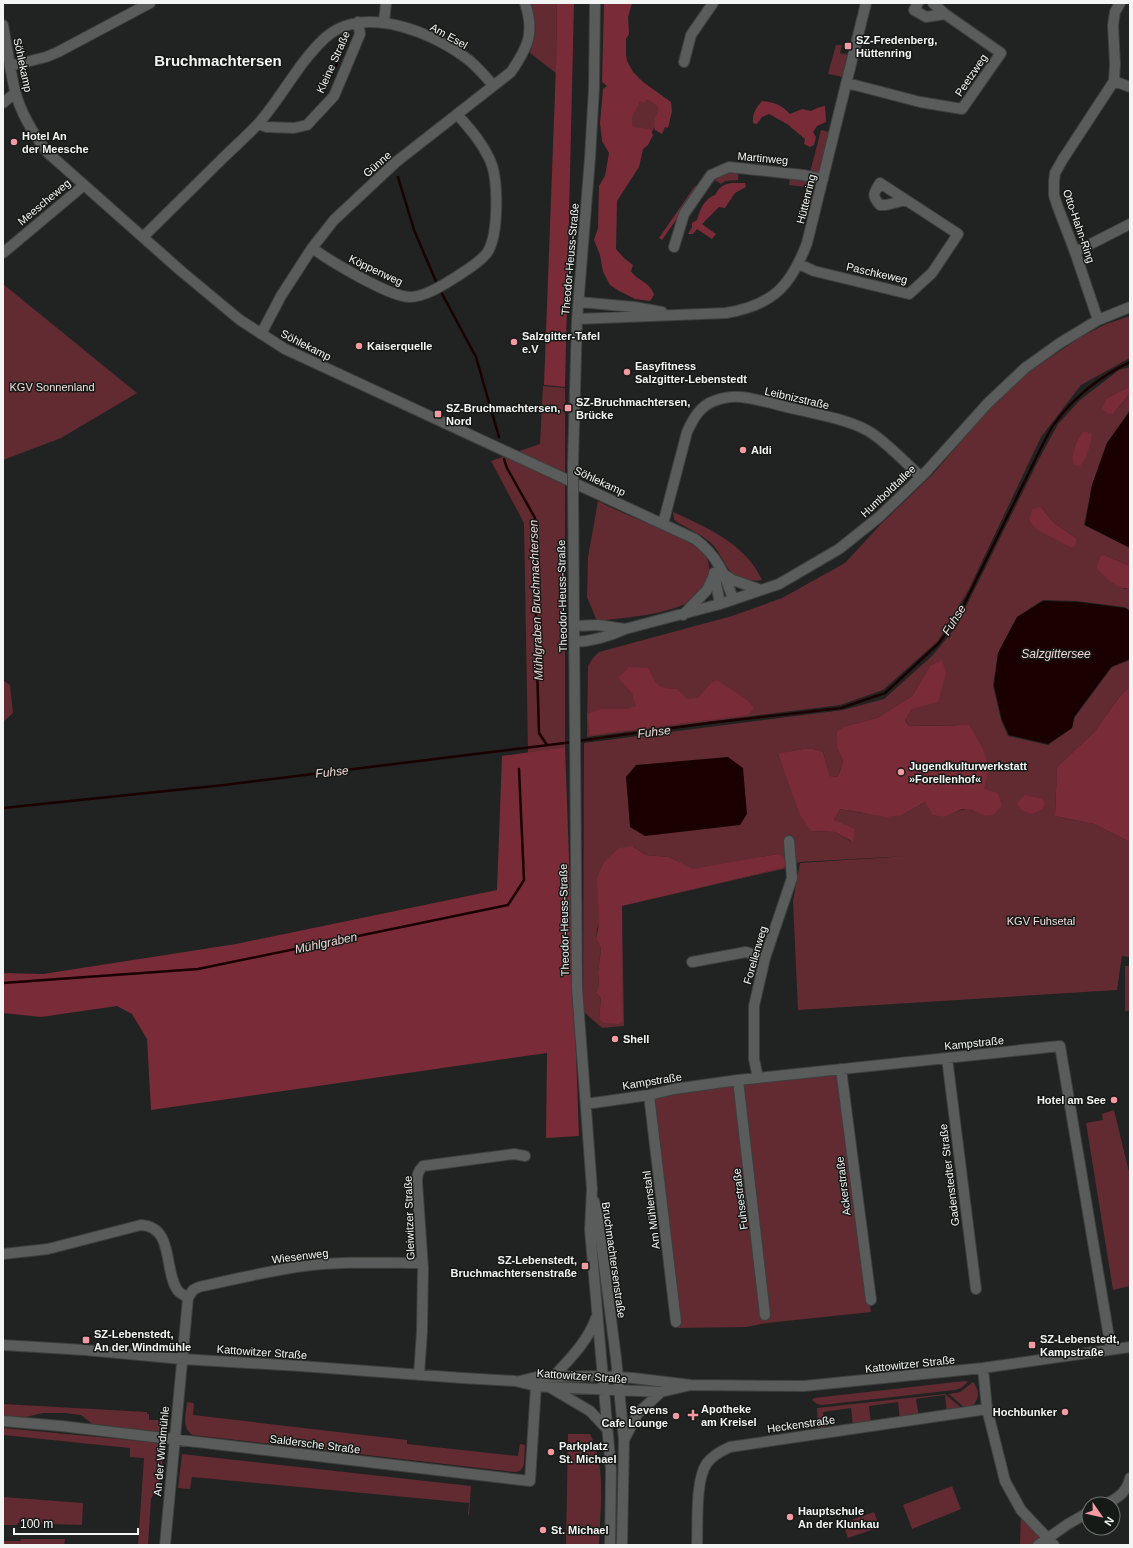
<svg xmlns="http://www.w3.org/2000/svg" width="1133" height="1548" font-family="Helvetica,sans-serif">
<style>
.green{fill:#622a31;fill-rule:evenodd}
.forest{fill:#792b37}
.water{fill:#1b0002}
.lines{fill:none;stroke-linecap:round;stroke-linejoin:round}
.stream{stroke:#1b0002;stroke-width:2.5}
.minor-casing{stroke:#3c3f3d;stroke-width:12}
.minor{stroke:#595c5a;stroke-width:10}
.minor-bridge-casing{stroke:#3c3f3d;stroke-width:12;stroke-linecap:butt}
.minor-bridge{stroke:#595c5a;stroke-width:10}
.poi-dot{fill:#f49aa2;stroke:#161a17;stroke-width:1.5}
.labels{text-anchor:middle;stroke-width:3;stroke-linejoin:round;paint-order:stroke}
.street-label{font-size:11px;fill:#f3f5f4;stroke:#161a17}
.poi-label{font-size:11px;font-weight:bold;fill:#f3f5f4;stroke:#161a17;text-anchor:start}
.park-label{font-size:11px;fill:#f6ddde;stroke:#161a17}
.water-label{font-size:12px;font-style:italic;fill:#efd6d7;stroke:#161a17}
.district-label{font-size:15px;font-weight:bold;fill:#f3f5f4;stroke:#161a17}
</style>
<rect width="100%" height="100%" fill="#202321"/>
<path class="green" d="M531,3H557L556,73L530,53C537,32 537,25 531,3Z
M836,45H842L840,53L853,56L848,78L828,74Z
M642,91L662,105L656,125L652,132L627,129L628,96Z
M821,130L834,133L815,214L800,211L806,187L789,185L790,173L809,176Z
M739,168L738,180L725,181L721,184L710,177Z
M3,284L137,393L61,438L3,460Z
M1130,316V358L1081,385L1041,437L968,591L938,641L883,690L840,705L587,737L588,666L593,658L599,652L732,616L782,598L845,563L881,524L934,473L1011,383L1081,337L1106,324Z
M1130,367V386L1107,398L1114,413L1130,393V410L1107,443L1092,485L1084,525L1130,548V566L1104,555L1124,589H1130V610L1124,607L1076,601L1043,600L1017,617L998,653L993,685L1001,720L1008,736L1048,745L1072,728L1075,717L1112,667L1130,660V686L1120,696L1094,732L1057,767L1055,816L1094,824L1130,842V957L1122,956L1117,990L798,1010L793,901L800,863L908,856L800,862L783,869L622,906L624,1026L602,1028L585,1013L583,1009L584,743L843,710L884,699L933,655L956,627L1039,459L1058,424L1080,400L1119,370ZM1041,507L1053,522L1076,538L1029,520ZM930,666L912,709L905,719L909,726L957,725L983,789L985,816C966,806 965,808 945,817L925,802L902,815L862,813L840,809L834,820L852,842L835,832L811,831L778,755C792,751 811,745 823,752L830,776L838,777L843,761L837,748L846,726L877,718L912,696ZM632,846L646,855L669,857L693,870L777,854L787,863L783,868L622,906L623,1020L599,1019L601,998L596,993L599,985L598,973L601,948L596,939L597,929Z
M543,386L565,388V747L528,753L524,523L491,461L540,444Z
M598,501C617,511 637,519 657,527C670,533 687,537 698,547C706,553 712,566 708,576C706,581 704,589 701,593C683,614 623,618 597,621L587,597L588,557Z
M673,512C706,527 746,544 762,580C758,581 754,581 750,580C724,578 726,557 711,543C700,533 686,528 674,520Z
M3,680L10,685L13,713L3,722Z
M1125,966H1130V1011H1125Z
M841,1069L871,1312L767,1323L746,1327L679,1328L676,1322L649,1095Z
M1114,1110L1130,1176V1286L1113,1290L1086,1123L1103,1120L1102,1114Z
M965,1381L968,1382L961,1388L955,1390L822,1405L817,1404L812,1400L814,1398Z
M973,1382C982,1393 978,1403 967,1410L949,1394L960,1392Z
M945,1394L965,1411L947,1413L945,1395L916,1399L919,1417L900,1420L898,1402L869,1406L871,1424L853,1426L851,1408L823,1412L825,1430L818,1431L817,1408Z
M187,1402L194,1403L193,1415L407,1440V1444L518,1456L520,1444L525,1445L524,1465L520,1471L515,1472L193,1435C181,1428 186,1414 187,1402Z
M3,1404L147,1412V1414H149V1420H162L161,1432L92,1424L81,1415L65,1413H43L26,1417L3,1416Z
M3,1428L161,1443L160,1451H163L161,1479L151,1499L148,1545H138L144,1458L130,1457V1448L3,1435Z
M568,1434H590C607,1466 600,1510 599,1545H566Z
M182,1454L471,1486L469,1515L468,1514L469,1503L192,1477L190,1489L178,1488Z
M952,1486L961,1509L912,1529L903,1505Z
M3,1497L83,1503L82,1525L18,1523L17,1525H3Z
M1021,1510L1049,1538L1038,1545H1020Z
M874,1512L880,1527L848,1538L843,1523Z
M21,1539H65L64,1545H3V1541H20Z"/>
<path class="forest" d="M557,3H574L565,387L544,385L556,66Z
M604,3H632L628,17L629,34L626,39V54L627,61L633,72L643,82L671,102L672,111L668,128L665,127L662,134L655,130C652,118 658,117 658,106L647,99L644,103L640,101C637,110 629,116 633,127L650,129L653,135L648,145L643,149L639,167L617,201L616,249L624,258L633,265L631,271C638,282 650,281 654,295L650,301L635,299L619,291L610,285L603,272L600,255L594,240L598,228L599,186L605,176L609,153L602,141L600,123L603,89L607,86L602,82Z
M762,101C774,102 782,105 790,114L802,109L811,111L817,108L825,106L826,122L817,126L813,132L816,137L814,145L810,147L804,144L805,139L787,124L769,114L762,117L757,124L753,123C752,114 756,108 762,101Z
M745,183L746,187L735,193L725,208L719,207L702,224L716,234L712,239L697,229L693,234H688L692,227V223L697,220C700,210 704,199 715,195C722,181 731,183 745,183Z
M695,186L698,188L662,240L659,238Z
M1130,386V393L1114,413L1109,414L1102,409L1107,398Z
M1084,431L1092,434C1090,445 1088,457 1080,466L1074,465C1070,454 1077,440 1084,431Z
M1041,507L1053,522L1076,538V544L1072,548L1036,529L1029,520L1032,509Z
M1104,555L1130,566V589C1115,588 1106,579 1097,568L1100,557Z
M942,660L946,673L938,702L912,709L905,720L909,726L969,725C983,749 993,760 984,789L998,793L1002,806L993,815L985,816L972,810L962,809L945,817L933,815L925,802L902,815L887,817L840,809L834,820L855,829L853,842L835,832L811,831L800,815L778,754C792,751 811,745 823,752L830,776L838,777L843,761L837,748V731L846,726L877,718L912,696L930,666Z
M629,667L648,668C657,684 656,689 677,689L687,699L698,698L711,683L717,680L747,700L754,708L748,715L590,735L587,714L601,709H627L636,706L632,693L618,678Z
M1130,686V842L1094,824L1055,816L1057,767L1094,732L1120,696Z
M565,747L579,1136L546,1138L547,1053L151,1110L147,1039L132,1014L117,1006L41,1017L3,1013V973L43,974L236,944L497,890L502,756Z
M1025,795L1043,799L1045,804L1042,809L1032,814L1021,810L1017,803Z
M632,846L646,855L669,857L693,869L777,854L784,857L787,863L783,868L622,906L623,1021L619,1024L604,1023L599,1019L601,998L596,993L599,985L598,973L601,948L596,939L599,924L597,878L604,862L619,848Z"/>
<path class="water" d="M1130,411V548L1085,525L1092,485L1107,443Z
M1043,601L1078,602L1125,608L1130,611V659L1111,667L1074,717L1072,728L1048,744L1009,735L1002,720L994,686L998,653L1017,617Z
M728,757L743,768L747,814L740,825L645,836L630,827L626,777L636,765Z"/>
<g class="lines">
<path class="stream" d="M330,79L349,35
M398,177L414,230L438,286
M440,290L476,357L499,437
M504,459L507,468L535,518L536,630L539,733L547,745
M578,741L709,723L841,708L885,693L938,644L956,621L1043,444C1047,437 1050,429 1055,423C1074,397 1101,376 1130,362
M3,808L224,785L573,742
M3,983L198,969L508,905L524,880L519,769"/>
<g class="minor-casing">
<path id="minor" d="M918,3L914,10L926,17L945,14
M384,22L386,3
M3,25C7,47 10,70 15,91C21,114 34,135 48,153L181,271L240,320L285,349L695,539C717,555 725,575 733,599
M684,62L691,35L713,3
M10,66L46,57L58,52L150,3
M1114,81L1130,87
M847,83L920,102L962,109L1001,53L945,14L933,3
M3,103L15,93
M258,124L267,127L294,128L307,125L334,96L360,34L358,22
M143,237C169,211 195,186 221,160C233,148 246,137 258,124C282,97 298,63 325,38C364,3 435,33 470,61C478,68 486,77 493,85
M674,247L684,214L711,175L729,167L803,175L823,179
M312,248C330,261 388,296 409,297C425,297 443,285 456,277C467,270 479,263 487,253C499,235 499,177 489,158C481,141 469,128 457,114
M1075,252L1130,224
M3,253L83,186
M799,264L814,271L909,294L932,273L958,234L880,183C874,193 871,195 880,205H886L906,200
M579,302L634,307L662,312
M577,319L726,313C773,305 791,286 807,243L866,3
M1098,320L1075,252L1057,205L1054,195V182L1055,173L1063,159L1114,81L1115,64L1113,25L1115,12L1120,3
M261,334L281,296L312,248L334,220L396,162L511,72C528,47 535,33 525,3
M573,462L577,319L590,158L594,88L595,3
M573,490L577,988L592,1189L590,1230L611,1470L610,1545
M663,524L687,432C693,419 700,406 714,401C722,398 732,396 741,397C759,399 777,405 795,409C819,415 853,420 873,434C890,446 906,463 921,477
M714,573L720,604
M725,575L733,580L761,590
M683,615L707,590L714,575
M575,626L598,625L625,629
M575,642C592,641 610,636 625,629L720,604L779,584L839,549L879,517L924,474L988,403L1025,368L1060,343L1098,320L1130,307
M692,962L746,952L765,958
M947,1058L976,1289
M841,1069L871,1300
M758,1078L754,1059V1006L765,958L792,878L789,841
M738,1080L765,1315
M649,1095L676,1322
M586,1104L649,1095L674,1089L738,1080L1060,1046L1111,1349
M594,1201L598,1217L616,1358L624,1440L622,1545
M3,1254L48,1249L141,1225C175,1227 163,1271 178,1291C181,1294 185,1296 188,1298L165,1545
M188,1298L193,1290L199,1287C234,1279 268,1271 304,1266C343,1261 383,1263 422,1263
M3,1345L85,1350L182,1359L300,1366L462,1378L515,1381L536,1386L549,1387L661,1392L691,1385
M983,1368L987,1409L1005,1481L1021,1510L1054,1545
M419,1375L422,1331L423,1268L417,1182C417,1175 418,1171 423,1166L514,1154L525,1156
M553,1377C570,1359 588,1341 596,1318
M520,1381L536,1377L602,1376L633,1378L691,1385L804,1386L983,1368L1130,1347
M551,1388L590,1411L607,1429
M3,1421L61,1426L530,1481L536,1386
M624,1440L638,1413L661,1392
M1106,1504C1118,1498 1127,1492 1130,1478
M697,1545C698,1523 695,1480 707,1463C713,1455 721,1451 730,1447L987,1409
M1038,1545L1068,1524L1089,1512"/>
</g>
<use href="#minor" class="minor"/>
<g class="minor-bridge-casing">
<path id="minor-bridge" d="M573,490V462"/>
</g>
<use href="#minor-bridge" class="minor-bridge"/>
</g>
<g class="poi-dot">
<rect x="844" y="42" width="8" height="8" rx="2"/>
<circle cx="14" cy="142" r="4"/>
<circle cx="514" cy="342" r="4"/>
<circle cx="359" cy="346" r="4"/>
<circle cx="627" cy="372" r="4"/>
<rect x="564" y="404" width="8" height="8" rx="2"/>
<rect x="434" y="410" width="8" height="8" rx="2"/>
<circle cx="743" cy="450" r="4"/>
<circle cx="901" cy="772" r="4"/>
<circle cx="615" cy="1039" r="4"/>
<circle cx="1114" cy="1100" r="4"/>
<rect x="581" y="1262" width="8" height="8" rx="2"/>
<rect x="82" y="1336" width="8" height="8" rx="2"/>
<rect x="1028" y="1341" width="8" height="8" rx="2"/>
<circle cx="1065" cy="1412" r="4"/>
<path d="M691 1409h4v4h4v4h-4v4h-4v-4h-4v-4h4z"/>
<circle cx="676" cy="1416" r="4"/>
<circle cx="551" cy="1452" r="4"/>
<circle cx="790" cy="1517" r="4"/>
<circle cx="543" cy="1530" r="4"/>
</g>
<g class="labels">
<g class="street-label">
<text transform="translate(449 36) rotate(29)" y="4">Am Esel</text>
<text transform="translate(333 62) rotate(-66)" y="4">Kleine Straße</text>
<text transform="translate(23 65) rotate(78)" y="4">Söhlekamp</text>
<text transform="translate(971 75) rotate(-56)" y="4">Peetzweg</text>
<text transform="translate(763 158) rotate(5)" y="4">Martinweg</text>
<text transform="translate(377 164) rotate(-41)" y="4">Günne</text>
<text transform="translate(806 199) rotate(-76)" y="4">Hüttenring</text>
<text transform="translate(44 202) rotate(-40)" y="4">Meescheweg</text>
<text transform="translate(1079 226) rotate(71)" y="4">Otto-Hahn-Ring</text>
<text transform="translate(570 259) rotate(-85)" y="4">Theodor-Heuss-Straße</text>
<text transform="translate(376 270) rotate(25)" y="4">Köppenweg</text>
<text transform="translate(877 273) rotate(13)" y="4">Paschkeweg</text>
<text transform="translate(306 345) rotate(27)" y="4">Söhlekamp</text>
<text transform="translate(797 398) rotate(13)" y="4">Leibnizstraße</text>
<text transform="translate(600 481) rotate(25)" y="4">Söhlekamp</text>
<text transform="translate(888 491) rotate(-43)" y="4">Humboldtallee</text>
<text transform="translate(562 596) rotate(-91)" y="4">Theodor-Heuss-Straße</text>
<text transform="translate(564 920) rotate(-91)" y="4">Theodor-Heuss-Straße</text>
<text transform="translate(755 955) rotate(-74)" y="4">Forellenweg</text>
<text transform="translate(974 1043) rotate(-6)" y="4">Kampstraße</text>
<text transform="translate(652 1081) rotate(-9)" y="4">Kampstraße</text>
<text transform="translate(949 1175) rotate(-97)" y="4">Gadenstedter Straße</text>
<text transform="translate(843 1186) rotate(-97)" y="4">Ackerstraße</text>
<text transform="translate(740 1199) rotate(-97)" y="4">Fuhsestraße</text>
<text transform="translate(651 1210) rotate(-97)" y="4">Am Mühlenstahl</text>
<text transform="translate(409 1218) rotate(-92)" y="4">Gleiwitzer Straße</text>
<text transform="translate(300 1256) rotate(-7)" y="4">Wiesenweg</text>
<text transform="translate(614 1260) rotate(82)" y="4">Bruchmachtersenstraße</text>
<text transform="translate(262 1352) rotate(4)" y="4">Kattowitzer Straße</text>
<text transform="translate(910 1364) rotate(-6)" y="4">Kattowitzer Straße</text>
<text transform="translate(582 1376) rotate(4)" y="4">Kattowitzer Straße</text>
<text transform="translate(801 1424) rotate(-8)" y="4">Heckenstraße</text>
<text transform="translate(315 1444) rotate(7)" y="4">Saldersche Straße</text>
<text transform="translate(161 1451) rotate(-85)" y="4">An der Windmühle</text>
</g>
<g class="poi-label">
<text x="856" y="44">SZ-Fredenberg,<tspan x="856" dy="13">Hüttenring</tspan></text>
<text x="22" y="140">Hotel An<tspan x="22" dy="13">der Meesche</tspan></text>
<text x="522" y="340">Salzgitter-Tafel<tspan x="522" dy="13">e.V</tspan></text>
<text x="367" y="350">Kaiserquelle</text>
<text x="635" y="370">Easyfitness<tspan x="635" dy="13">Salzgitter-Lebenstedt</tspan></text>
<text x="576" y="406">SZ-Bruchmachtersen,<tspan x="576" dy="13">Brücke</tspan></text>
<text x="446" y="412">SZ-Bruchmachtersen,<tspan x="446" dy="13">Nord</tspan></text>
<text x="751" y="454">Aldi</text>
<text x="909" y="770">Jugendkulturwerkstatt<tspan x="909" dy="13">»Forellenhof«</tspan></text>
<text x="623" y="1043">Shell</text>
<text x="1106" y="1104" text-anchor="end">Hotel am See</text>
<text x="577" y="1264" text-anchor="end">SZ-Lebenstedt,<tspan x="577" dy="13">Bruchmachtersenstraße</tspan></text>
<text x="94" y="1338">SZ-Lebenstedt,<tspan x="94" dy="13">An der Windmühle</tspan></text>
<text x="1040" y="1343">SZ-Lebenstedt,<tspan x="1040" dy="13">Kampstraße</tspan></text>
<text x="701" y="1413">Apotheke<tspan x="701" dy="13">am Kreisel</tspan></text>
<text x="668" y="1414" text-anchor="end">Sevens<tspan x="668" dy="13">Cafe Lounge</tspan></text>
<text x="1057" y="1416" text-anchor="end">Hochbunker</text>
<text x="559" y="1450">Parkplatz<tspan x="559" dy="13">St. Michael</tspan></text>
<text x="798" y="1515">Hauptschule<tspan x="798" dy="13">An der Klunkau</tspan></text>
<text x="551" y="1534">St. Michael</text>
</g>
<g class="park-label">
<text x="52" y="391">KGV Sonnenland</text>
<text x="1041" y="925">KGV Fuhsetal</text>
</g>
<g class="water-label">
<text transform="translate(536 600) rotate(-92)" y="4">Mühlgraben Bruchmachtersen</text>
<text transform="translate(954 620) rotate(-58)" y="4">Fuhse</text>
<text x="1056" y="658">Salzgittersee</text>
<text transform="translate(654 732) rotate(-7)" y="4">Fuhse</text>
<text transform="translate(332 772) rotate(-6)" y="4">Fuhse</text>
<text transform="translate(326 943) rotate(-12)" y="4">Mühlgraben</text>
</g>
<g class="district-label">
<text x="218" y="66">Bruchmachtersen</text>
</g>
</g>
<rect width="1133" height="1548" fill="none" stroke="#f3f5f4" stroke-width="8"/>
<g transform="translate(1101 1516) rotate(124)"><circle r="19" fill="#161a17" stroke="#6e726f"/>
<path d="M0-3L7 15L0 10L-7 15Z" fill="#f49aa2"/>
<text y="-6" font-size="11" font-weight="bold" text-anchor="middle" fill="#f3f5f4">N</text>
</g>
<path d="M14 1528v6h124v-6" fill="none" stroke="#f3f5f4" stroke-width="2"/>
<text x="20" y="1528" font-size="12" fill="#f3f5f4" stroke="#161a17" stroke-width="3" paint-order="stroke">100 m</text>
</svg>
